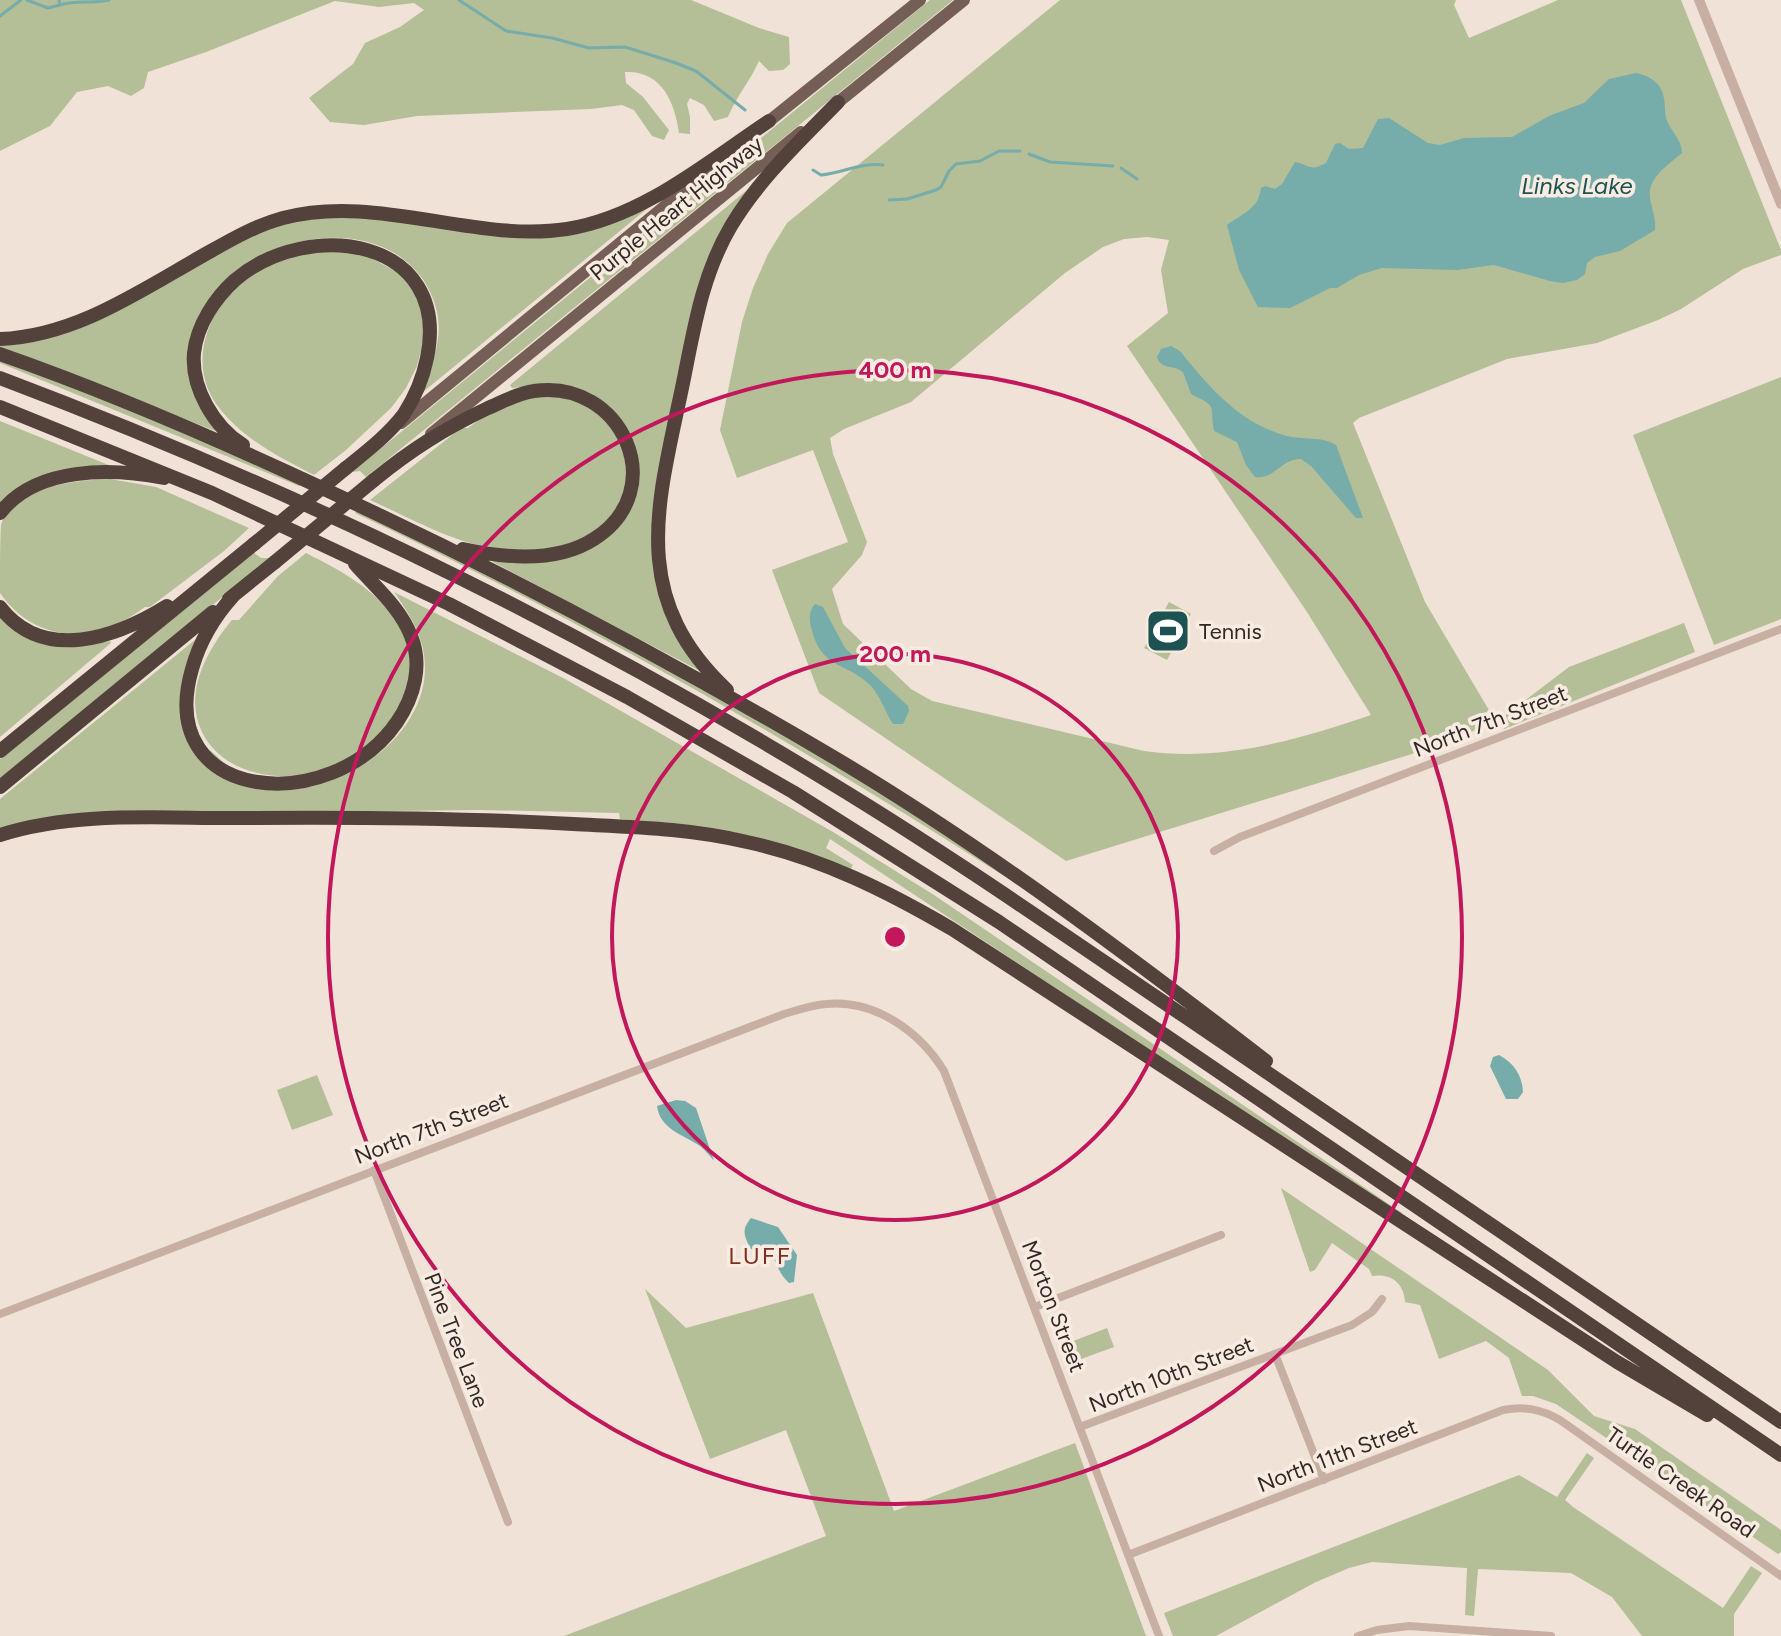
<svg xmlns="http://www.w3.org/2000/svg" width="1781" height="1636" font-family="Figtree,sans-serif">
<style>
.green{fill:#b4be97;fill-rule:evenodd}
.water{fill:#76acaa}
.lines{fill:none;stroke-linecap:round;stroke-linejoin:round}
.stream{stroke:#76acaa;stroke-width:3}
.minor{stroke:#c7b0a3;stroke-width:8}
.tertiary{stroke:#c7b0a3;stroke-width:10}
.primary{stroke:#745e56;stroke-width:12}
.motorway{stroke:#53413c;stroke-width:14}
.motorway-bridge{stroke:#53413c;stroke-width:14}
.ring{fill:none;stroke:#c2185b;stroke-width:4}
.labels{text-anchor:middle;stroke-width:7;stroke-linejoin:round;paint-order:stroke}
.street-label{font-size:22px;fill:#322825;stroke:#f8ece2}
.poi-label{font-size:22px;fill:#322825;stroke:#f8ece2;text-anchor:start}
.water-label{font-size:24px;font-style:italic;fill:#1c5352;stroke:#f8ece2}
.neighbourhood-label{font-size:24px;letter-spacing:2px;fill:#802e20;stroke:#f8ece2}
.centre{fill:#c2185b;stroke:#f8ece2;stroke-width:4}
.ring-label{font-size:24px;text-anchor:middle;font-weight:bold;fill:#c2185b;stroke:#f8ece2;stroke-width:7;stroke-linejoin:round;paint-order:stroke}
</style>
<rect width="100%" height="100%" fill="#f0e2d6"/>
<path class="green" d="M0,0H691L759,28L789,37L790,64L783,70L769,71L759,61C750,81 736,97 728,117L714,121L704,105L690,98L687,104L690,117V134L679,133C675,103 662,70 625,72L626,83L643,97L669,130L664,140L652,136L634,110L622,105L591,109L417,116L364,125L330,122L309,98L353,64L365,43L400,27L424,10L414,3L379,7L335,1L206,52L148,72L144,88L131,96L108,86L77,92L50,126L0,151Z
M930,0H953L366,477L360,471L352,472Z
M1060,0H1456L1454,5L1469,38L1558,0H1681L1781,250V255L1743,269L1681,309L1658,320L1597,343L1507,359L1359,418L1353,423L1425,602L1496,722L1428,749L1066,861L819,693L772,570L848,542L813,450L737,478L720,430L742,322L753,288L768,254L787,223ZM1147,237L1169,240L1161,270L1168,313L1127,346L1307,612L1371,715C1298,740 1222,762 1144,751L932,701L911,689L843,624L832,589L862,555L867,542L833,454L830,438L844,429L911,402L1065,273L1103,247L1124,239Z
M752,186L728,224L675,411L658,573L702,672L493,562V559L588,549L608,537L623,521L633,442L623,422L610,407L592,394L571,387L548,384L512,388L510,385Z
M648,208L412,401C424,381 435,362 438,339C441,319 435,298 424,281C377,212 262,233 216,292C204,307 197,330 189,347L218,432L0,347V338L53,334L267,226L333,213L518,233Z
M335,250L365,255L407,277L425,316L424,339L417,366L406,388L391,408L346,450L314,475C279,457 245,440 220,409C176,355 222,278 281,259C298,254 318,253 335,250Z
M0,360L177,428L302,483L299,486L0,363Z
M1781,377V619L1714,645L1633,435Z
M538,395C554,396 577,397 591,406C600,412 615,429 620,438C622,443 623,450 624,456C636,521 577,552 519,551C465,550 419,522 370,500L461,428H468L488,413Z
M0,421L111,466L91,467L0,506Z
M110,479L156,487L249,528L224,551L150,607H145C97,644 36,645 0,593C0,574 0,542 1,525C12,486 77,480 110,479Z
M359,509L519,587L861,778L1004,874V876C794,742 580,619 355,513Z
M254,553L261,558H270L0,779V759Z
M306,553C342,571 375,589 397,622C401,629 408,636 410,643C424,694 379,745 337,765C293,786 225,779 202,732C183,693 207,650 232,620H239L277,577Z
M394,592L565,679L833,832L934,895L1402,1213L1400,1216L830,839L826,848L853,865L850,870L684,825L620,819L619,813L480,810L198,813L0,831V799L207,630C194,654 168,707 189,733C195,740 205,746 212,752C223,761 243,783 254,787C266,792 285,790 297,789C355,782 423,734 425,670C426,640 411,616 394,592Z
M1169,602L1191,614L1167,660L1144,648Z
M0,614L9,625L91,644L110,641L111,643L0,737Z
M1684,623L1695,652L1504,729L1502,718L1569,667Z
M317,1075L333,1115L292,1130L277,1090Z
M1281,1188L1548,1370L1594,1416L1635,1429L1781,1530V1552L1778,1554L1556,1404L1533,1396H1522L1509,1358L1486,1341L1439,1359L1420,1305L1405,1302C1404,1283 1391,1273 1372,1276L1369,1269L1332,1243L1315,1270L1310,1272Z
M645,1289L686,1328L813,1293L894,1511L1075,1443L1146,1636H564L826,1536L786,1430L710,1459Z
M1107,1328L1114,1347L1070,1363L1063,1345Z
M1587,1453L1594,1458L1565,1500L1573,1507L1723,1608L1751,1566L1762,1573L1734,1614V1636H1642L1612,1597L1571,1573L1478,1569L1474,1616L1465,1615L1467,1568L1372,1562L1349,1568L1316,1582L1216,1636H1173L1164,1613L1519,1475L1557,1497Z"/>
<path class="water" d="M1636,73C1644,75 1654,78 1659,86C1666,95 1664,107 1666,118C1670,131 1682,139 1682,153C1668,165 1647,178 1650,198C1652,210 1656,217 1655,230L1620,251L1595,257L1587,263L1585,274L1577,280L1563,283L1550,281L1494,265L1457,270L1382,268L1359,275L1337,288H1330L1290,308L1258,307L1239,270L1227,225C1243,213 1258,210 1261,188L1265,186L1275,189L1282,184L1295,162C1311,165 1309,172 1326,163L1335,144L1340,143L1349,149L1363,148L1378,119L1389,118L1428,143L1440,145L1464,138L1512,137L1549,116L1584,103L1609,79Z
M1171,346L1180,351C1210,388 1239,423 1287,436C1303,440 1322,436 1336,445L1363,518H1356L1311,466L1301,459C1281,458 1275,480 1255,477L1246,465L1237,442L1214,431C1209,403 1219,408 1191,394L1183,372C1173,364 1162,371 1157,357L1161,349Z
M815,604L823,607L845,648L908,706L909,711L903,724H893C885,712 881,697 871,686C846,661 821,670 811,627C809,618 809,611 815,604Z
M1499,1055C1514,1063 1522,1075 1523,1092L1518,1099H1506L1490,1066L1493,1057Z
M676,1100L685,1101L696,1108L714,1161C710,1156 705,1150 700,1146C682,1134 660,1129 657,1106Z
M751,1218L778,1227L797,1255L794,1282L789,1283C771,1267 783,1253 751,1249C744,1236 741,1230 751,1218Z"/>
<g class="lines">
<path class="stream" d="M27,0L48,8L60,5L59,0
M459,0L506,31L552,38L589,48L625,47L673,62L696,71L745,110
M60,5C77,0 92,4 109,0
M0,16L21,0
M1029,154L1050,162L1113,166
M1121,168L1137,179
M813,170L821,175C843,173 861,162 883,165
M889,200L907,199L936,190L941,187L949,171L956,164L980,161L999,151H1020"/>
<path class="minor" d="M1214,851L1240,837L1781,629
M374,1170L508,1522
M1035,1307L1221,1235
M0,1314L784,1014C798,1010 812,1005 826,1004C875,999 920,1032 944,1071L1159,1636
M1275,1354L1324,1480
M1080,1427L1352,1325L1372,1312L1382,1299
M1128,1555L1503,1410C1524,1406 1541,1409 1560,1420L1781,1576
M1358,1636L1377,1630L1409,1626L1551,1636"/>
<path class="tertiary" d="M1699,0L1781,204"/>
<path class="primary" d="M831,108L964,0
M763,126L920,0
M401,423L715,165
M431,434L801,132"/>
<path class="motorway" d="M0,339C78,336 144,288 211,251C234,238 257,225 283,218C376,193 473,243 567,229C643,217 707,162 769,121
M0,354C129,399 254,455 377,514C533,588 686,670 835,758C986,848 1127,954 1266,1061
M0,378C289,487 568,622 831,783C953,857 1070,939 1187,1018C1385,1153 1583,1288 1781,1422
M0,407L212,493L449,604L627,697L793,792L999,922L1781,1455
M243,445C214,427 191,388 194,353C197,325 215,298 235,280C309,217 452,238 427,358C423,378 415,397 404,414C388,435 367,451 346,468
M374,480C412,449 444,429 488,408C502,402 518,393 534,391C622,378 672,490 594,539C557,563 504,558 463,549
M0,513C36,466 112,468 164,478
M234,595C214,617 200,640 192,669C153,804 332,817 397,722C414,697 423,665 411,636C400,607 375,587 355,564
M229,599L275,562
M0,607C44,664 117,637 167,606
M727,690C626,596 659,500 683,383C694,329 702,275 731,226C759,179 800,141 838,102
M0,751L254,544
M0,787L213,612
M0,835C78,810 166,819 246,818C355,817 464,818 573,824C631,827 690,828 747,842C821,858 887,891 952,929L1617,1362L1707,1415"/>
<path class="motorway-bridge" d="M254,544L346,468
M275,562L374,480"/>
</g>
<g class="ring">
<circle cx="895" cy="937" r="283"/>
<circle cx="895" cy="937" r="567"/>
</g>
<defs>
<g id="stadium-square" transform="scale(2.3)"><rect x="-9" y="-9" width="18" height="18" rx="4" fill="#1c5352" stroke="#f8ece2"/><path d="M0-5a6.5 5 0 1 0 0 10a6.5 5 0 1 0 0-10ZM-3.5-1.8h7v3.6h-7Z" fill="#fff"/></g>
</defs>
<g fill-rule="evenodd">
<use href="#stadium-square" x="1168" y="631"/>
</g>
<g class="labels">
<g class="street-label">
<text transform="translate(676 208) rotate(-39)" y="8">Purple Heart Highway</text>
<text transform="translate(1490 721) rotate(-21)" y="8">North 7th Street</text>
<text transform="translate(431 1128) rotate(-21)" y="8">North 7th Street</text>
<text transform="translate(1054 1306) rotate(69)" y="8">Morton Street</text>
<text transform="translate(457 1340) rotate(69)" y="8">Pine Tree Lane</text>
<text transform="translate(1171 1374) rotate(-21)" y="8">North 10th Street</text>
<text transform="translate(1337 1455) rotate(-21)" y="8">North 11th Street</text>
<text transform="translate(1681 1482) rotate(35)" y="8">Turtle Creek Road</text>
</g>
<g class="poi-label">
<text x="1199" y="639">Tennis</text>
</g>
<g class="water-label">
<text x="1577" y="194">Links Lake</text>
</g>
<g class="neighbourhood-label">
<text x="760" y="1264">LUFF</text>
</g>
</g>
<circle cx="895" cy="937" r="12" class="centre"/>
<g class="ring-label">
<text x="895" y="378">400 m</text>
<text x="895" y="662">200 m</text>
</g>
</svg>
